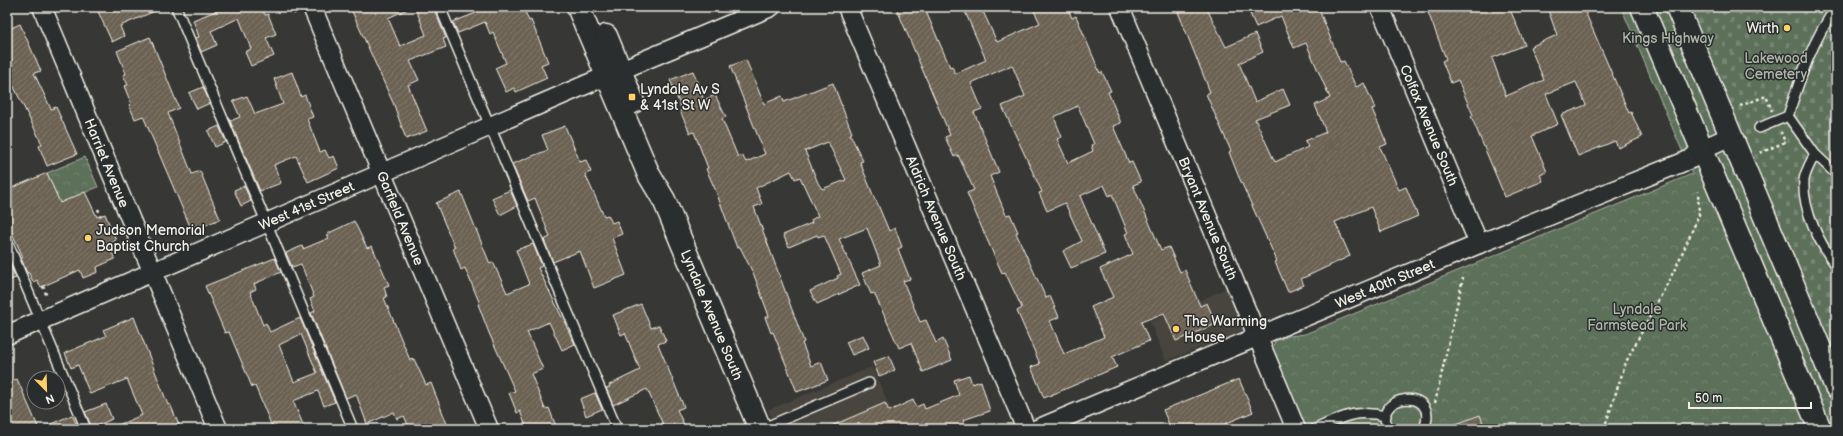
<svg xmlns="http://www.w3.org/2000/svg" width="1843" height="436" font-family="'Balsamiq Sans',sans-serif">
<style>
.built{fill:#47453e}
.cemetery{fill:url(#cemetery-stones);stroke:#a8b0a1}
.park{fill:url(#park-crowns);stroke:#a8b0a1}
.building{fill:url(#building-hatch);stroke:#f4f1e8;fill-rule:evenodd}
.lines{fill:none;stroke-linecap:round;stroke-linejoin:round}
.service-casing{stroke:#f4f1e8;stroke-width:12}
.minor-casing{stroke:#f4f1e8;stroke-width:21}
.tertiary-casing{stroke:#f4f1e8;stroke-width:25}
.secondary-casing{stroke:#f4f1e8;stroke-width:25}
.path{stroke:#f4f1e8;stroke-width:2.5;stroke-dasharray:3 3;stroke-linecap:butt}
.service{stroke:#2a2d2e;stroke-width:9}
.minor{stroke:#2a2d2e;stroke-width:18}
.tertiary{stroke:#2a2d2e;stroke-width:22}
.secondary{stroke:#2a2d2e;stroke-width:22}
.poi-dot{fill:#ffd166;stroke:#2a2d2e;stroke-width:1.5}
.labels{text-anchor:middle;stroke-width:3;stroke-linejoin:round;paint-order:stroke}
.poi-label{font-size:14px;fill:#f4f1e8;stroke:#2a2d2e;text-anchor:start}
.park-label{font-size:14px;fill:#b0b7a8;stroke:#2a2d2e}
.street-label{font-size:14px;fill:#f4f1e8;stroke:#2a2d2e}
</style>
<defs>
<pattern id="cemetery-stones" width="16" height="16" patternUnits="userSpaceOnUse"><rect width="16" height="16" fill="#5c705a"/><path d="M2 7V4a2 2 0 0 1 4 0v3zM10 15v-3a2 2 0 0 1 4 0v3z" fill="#748572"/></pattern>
<pattern id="park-crowns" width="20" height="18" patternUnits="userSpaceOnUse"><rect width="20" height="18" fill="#5c705a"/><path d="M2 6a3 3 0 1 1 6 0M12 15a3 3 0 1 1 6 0" fill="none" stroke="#748572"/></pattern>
<pattern id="building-hatch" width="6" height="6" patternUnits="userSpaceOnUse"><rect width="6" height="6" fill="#6c6253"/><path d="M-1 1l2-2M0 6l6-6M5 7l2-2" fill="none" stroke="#82796c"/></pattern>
</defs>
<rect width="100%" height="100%" fill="#373835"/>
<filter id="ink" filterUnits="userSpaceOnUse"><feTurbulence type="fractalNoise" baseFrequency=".025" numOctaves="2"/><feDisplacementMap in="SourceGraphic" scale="8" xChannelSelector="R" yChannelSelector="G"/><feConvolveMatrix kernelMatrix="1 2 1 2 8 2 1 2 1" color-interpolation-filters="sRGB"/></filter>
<g filter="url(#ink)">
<path class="built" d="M1230,287L1246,330L1242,336L1218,346L1202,347L1166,361L1150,322Z
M872,367L900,429H776L768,410Z"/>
<path class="cemetery" d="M1687,7H1836V363Z"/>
<path class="park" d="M1621,7H1687L1836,363V429H1306L1285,377L1275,366L1270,353L1275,341L1289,336L1305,334L1692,174Z
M85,157L98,187L60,203L47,173Z"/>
<path class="building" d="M96,7H164L120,26L124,36L112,42Z
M226,7H263L262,8L265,15L268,14L276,34L266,38L274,56L251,66L245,52L251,49L239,18L211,31L217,45L201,52L196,38L199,37L193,20Z
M350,7H412L388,18L400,46L426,35L415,7H433L446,38L443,39L446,47L410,61L419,80L408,85L427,131L406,139L394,105Z
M474,7H523L529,21L531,20L548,62L541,65L547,78L516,92L514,88L506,92L495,68L506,63L493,32L490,34L485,22L458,33L453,22L476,13Z
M896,7H924L950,67L952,66L955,74L986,60L963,7H981L997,42L1040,23L1032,7H1067L1072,18L1076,16L1100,73L1102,72L1111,91L1108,92L1121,123L1113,126L1129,163L1132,162L1141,182L1133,185L1161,250L1169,247L1180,272L1185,270L1200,306L1207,303L1216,324L1176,341L1164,313L1141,322L1149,341L1112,357L1117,367L1044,398L1031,367L1040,364L1017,311L1022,308L1005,272L1002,273L981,226L967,193L974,190L958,155L954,157L945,137L950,135ZM1012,65L1025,96L1002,106L1042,192L1039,193L1047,211L1065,203L1082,241L1063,251L1071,268L1105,254L1080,196L1104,185L1109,196L1112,194L1128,233L1125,234L1133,254L1100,269L1113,297L1091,307L1104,337L1064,354L1050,321L1059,317L1050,296L1046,298L1016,233L1018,232L1010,214L1006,215L990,176L999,172L974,112L982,109L971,83ZM1078,106L1094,144L1091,145L1093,151L1068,163L1057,139L1062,137L1054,117Z
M1176,7H1206L1226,47L1255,34L1263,52L1239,63L1255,102L1283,89L1290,105L1255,119L1275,162L1308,147L1305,141L1326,132L1315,105L1330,98L1306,43L1294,48L1281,16L1256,27L1247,7H1318L1340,62L1344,61L1356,87L1364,83L1375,108L1372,109L1387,144L1380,147L1399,190L1406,187L1418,216L1381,232L1371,207L1335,222L1350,256L1301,279L1304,285L1288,292L1275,262L1277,261L1238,175L1229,152L1231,151L1206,94L1210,92Z
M1426,7H1509L1525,45L1492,58L1506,96L1544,80L1530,47L1557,35L1547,7H1583L1629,113L1631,112L1642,137L1618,148L1615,141L1578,156L1561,115L1586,105L1576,82L1546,94L1558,124L1532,136L1547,172L1540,175L1543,181L1505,197L1471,116L1473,115L1458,80L1451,83L1442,61L1446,59Z
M20,24L41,71L34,73L51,109L56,107L77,154L47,166L39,146L42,144L7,73V30Z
M150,37L179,108L168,113L192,174L200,171L220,219L192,231L143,116L135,119L129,105L131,103L124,86L128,85L123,75L126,74L117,51Z
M746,60L764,104L782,96L784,102L833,83L852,133L850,134L863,161L860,162L875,200H876L889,231L895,228L902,247L898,249L910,279L903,281L920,322L926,320L936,343L943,339L952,360L923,372L911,343L899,348L874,293L871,294L862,273L881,265L867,228L839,239L860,285L817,304L810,291L838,278L837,276L841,274L824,235L818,237L817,235L789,247L783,235L812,223L811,220L818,216L800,177L795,179L791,171L756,188L762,204L754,207L804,342L802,343L811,366L821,362L828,380L797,392L773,332L771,333L765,317L769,316L754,275L740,247L737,248L715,189L706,169L708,168L694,132L690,133L680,111L682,110L670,80L693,71L704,100L715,95L726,117L722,119L738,157L742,155L746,162L765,154L730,66ZM828,142L846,180L822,189L818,183L805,151Z
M292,72L301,97L305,95L313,117L307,119L320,152L325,150L329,158L334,156L339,168L308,182L296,156L274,165L281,183L260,191L230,121L240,117L233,101L247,96L255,114L283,104L274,79Z
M203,87L210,103L197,109L189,93Z
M219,126L226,142L215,147L208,131Z
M565,126L580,162L586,160L591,172L585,174L604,216L608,215L612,223L617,221L622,234L612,238L626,275L594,288L580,251L553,262L544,240L550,237L535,198L528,201L512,164L548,150L542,135Z
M47,173L60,203L85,192L97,217L105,214L116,240L108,244L115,259L97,267L98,272L83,278L80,270L41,287L37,280L33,282L29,273H27L21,258L23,257L7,222V190Z
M244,186L251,201L241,206L234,190Z
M510,190L517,206L500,215L492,198Z
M461,192L490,264L493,262L507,293L529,284L516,250L533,244L542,266L538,268L575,344L562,350L549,322L527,332L543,369L531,374L545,409L549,408L557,429H527L520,411L517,413L509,393L515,391L489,333L478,304H480L465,268L461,270L453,248H455L436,203Z
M354,221L367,248L372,246L389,285L384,287L387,297L384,298L410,360L414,359L426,385L431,383L449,429H410L404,416L397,419L394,412L367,424L356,394L346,398L311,313L315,311L310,299L314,297L301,264L292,267L286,253L302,246L303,249L329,238L327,234Z
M275,258L281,272L254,284L256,289L250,292L263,325L266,323L270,332L300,318L335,402L324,406L318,391L293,401L305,429H273L255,386L252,387L229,332L225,333L205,286ZM301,334L317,373L294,382L279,345Z
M9,262L16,278L7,281V263Z
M641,304L651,328L659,325L666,341L658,344L684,407L677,410L686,429H665L647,389L613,405L606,388L610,387L609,385L640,370L625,333L621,335L613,315Z
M134,317L168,405L170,404L179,425L170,429H109L142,415L127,379L90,394L78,365L71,368L65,353L106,336L103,330Z
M863,335L869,348L852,355L846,342Z
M889,356L895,370L879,376L873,362Z
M969,375L972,384L981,381L990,411L963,420L966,429H824L885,403L889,411L913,400L916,407L923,404L925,409L959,395L954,380Z
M17,379L39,429L72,415L79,429H7V383Z
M1239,379L1253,412L1213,429H1171L1163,410Z
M595,393L602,409L586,416L580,399Z
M106,404L112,419L92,428L85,412Z
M1480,415L1485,429H1446V428Z"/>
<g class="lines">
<g class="service-casing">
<path id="service" d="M176,7L353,429
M440,7L617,429
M1788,116C1800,79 1812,40 1836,8
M1788,116L1815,154L1836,174
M1759,128L1788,116
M1815,154C1811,162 1805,172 1804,180C1802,209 1819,243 1836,265
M7,241L86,429
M761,429L869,383
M1315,429C1343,417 1354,409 1386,416
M1389,429C1368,395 1442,384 1424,429"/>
</g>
<g class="minor-casing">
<g id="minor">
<path id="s1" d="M42,7L218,429"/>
<path id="s2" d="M312,7L489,429"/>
<path id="s3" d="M847,7L1026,429"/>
<path id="s4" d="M1120,7L1296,429"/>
<path id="s5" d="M1380,7L1479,244"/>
<path d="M621,70L771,7"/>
<path id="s6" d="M7,335L606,76"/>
<path id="s7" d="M1037,429L1479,244L1691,159L1702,149L1731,136"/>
</g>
</g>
<g class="tertiary-casing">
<path id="tertiary" d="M1642,7L1820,429
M1677,7L1836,387"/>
</g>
<g class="secondary-casing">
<g id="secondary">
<path id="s8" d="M578,7L649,175L664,200L760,429"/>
<path d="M606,36L633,102"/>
</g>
</g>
<path class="path" d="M292,7L295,14
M1740,106L1766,96L1772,111
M1760,153L1785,142L1781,132
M98,209L101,216
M116,246L122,244
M43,286L47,297
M1435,403L1463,278
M1604,429L1626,362L1677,265L1699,215L1698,191"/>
<use href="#service" class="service"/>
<use href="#minor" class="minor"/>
<use href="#tertiary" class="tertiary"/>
<use href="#secondary" class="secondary"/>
</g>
</g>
<g class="poi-dot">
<circle cx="1787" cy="28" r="4"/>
<rect x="628" y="93" width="8" height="8" rx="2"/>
<circle cx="88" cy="238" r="4"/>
<circle cx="1176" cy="329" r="4"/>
</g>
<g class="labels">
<g class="poi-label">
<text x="1779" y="33" text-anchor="end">Wirth</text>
<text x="640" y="94">Lyndale Av S<tspan x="640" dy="16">&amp; 41st St W</tspan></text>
<text x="96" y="235">Judson Memorial<tspan x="96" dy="16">Baptist Church</tspan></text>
<text x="1184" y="326">The Warming<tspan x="1184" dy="16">House</tspan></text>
</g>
<g class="park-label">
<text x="1668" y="43">Kings Highway</text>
<text x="1776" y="63">Lakewood<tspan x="1776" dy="16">Cemetery</tspan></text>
<text x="1637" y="314">Lyndale<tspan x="1637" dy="16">Farmstead Park</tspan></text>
</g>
<g class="street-label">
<text dy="5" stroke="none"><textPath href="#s5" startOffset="128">Colfax Avenue South</textPath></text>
<text dy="5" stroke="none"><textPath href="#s1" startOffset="169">Harriet Avenue</textPath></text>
<text dy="5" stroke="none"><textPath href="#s6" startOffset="326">West 41st Street</textPath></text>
<text dy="5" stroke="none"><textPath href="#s2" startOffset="229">Garfield Avenue</textPath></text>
<text dy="5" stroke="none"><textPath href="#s3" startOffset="229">Aldrich Avenue South</textPath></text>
<text dy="5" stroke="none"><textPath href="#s4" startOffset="229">Bryant Avenue South</textPath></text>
<text dy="5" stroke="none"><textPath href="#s7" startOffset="377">West 40th Street</textPath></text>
<text dy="5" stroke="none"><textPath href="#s8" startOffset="336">Lyndale Avenue South</textPath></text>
</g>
</g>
<rect width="1843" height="436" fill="none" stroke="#2a2d2e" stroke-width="24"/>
<rect x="12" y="12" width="1819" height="412" fill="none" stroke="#f4f1e8" stroke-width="1.5" filter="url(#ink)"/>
<g transform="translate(46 390) rotate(157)"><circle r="19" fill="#2a2d2e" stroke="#7b7b78"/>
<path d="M0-3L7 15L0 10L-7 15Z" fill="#ffd166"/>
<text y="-6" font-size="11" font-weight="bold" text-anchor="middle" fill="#f4f1e8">N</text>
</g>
<path d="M1689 402v6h122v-6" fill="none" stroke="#f4f1e8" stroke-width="2"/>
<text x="1695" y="402" font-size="12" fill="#f4f1e8" stroke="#2a2d2e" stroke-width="3" paint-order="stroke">50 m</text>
</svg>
